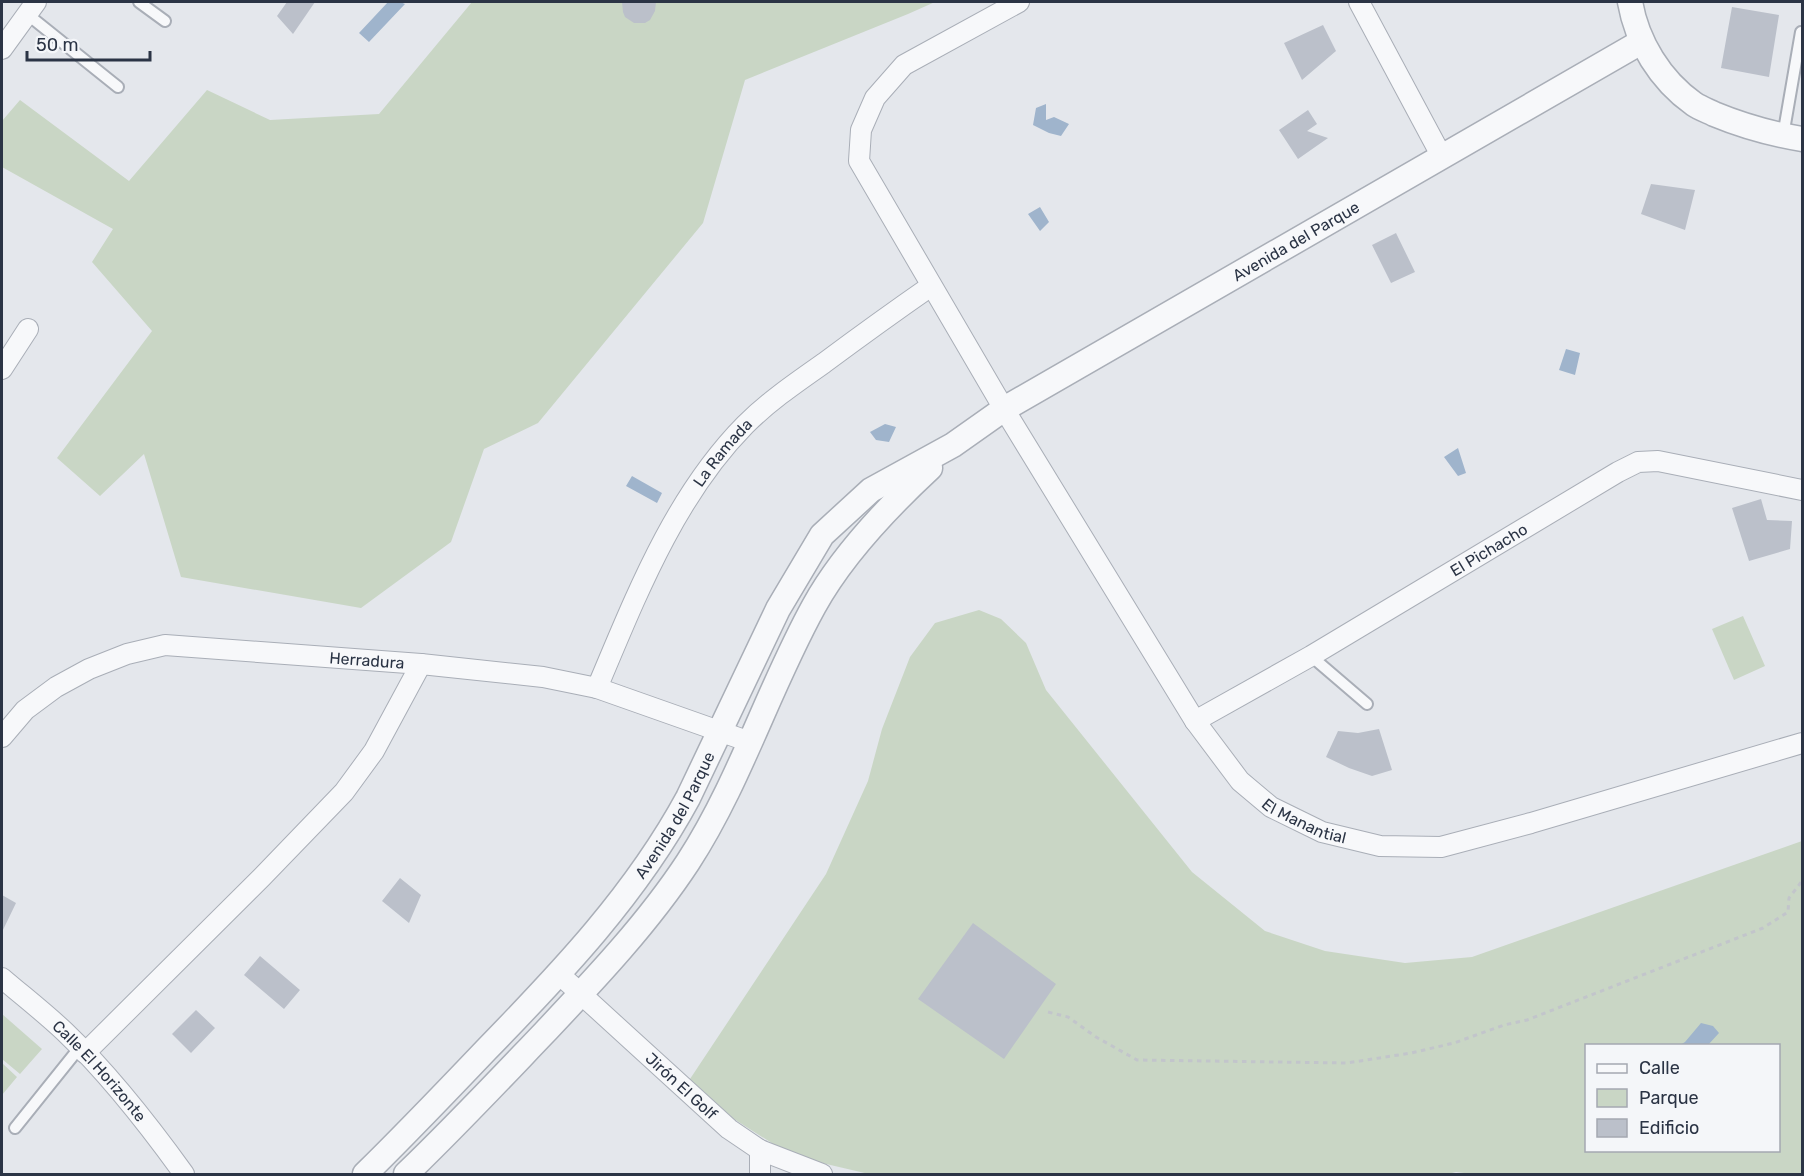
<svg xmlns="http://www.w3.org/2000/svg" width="1804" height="1176" font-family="Rubik,sans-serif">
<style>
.green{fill:#c9d6c5;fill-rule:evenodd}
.water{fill:#9fb4cc}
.building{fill:#bbc0ca}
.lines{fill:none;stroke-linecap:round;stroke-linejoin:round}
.service-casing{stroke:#a9aeb7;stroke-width:14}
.minor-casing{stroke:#a9aeb7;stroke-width:22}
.tertiary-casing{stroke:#a9aeb7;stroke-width:27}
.path{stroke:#c2c5cb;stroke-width:3;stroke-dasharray:4.5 4.5;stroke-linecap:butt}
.service{stroke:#f7f8fa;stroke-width:10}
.minor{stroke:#f7f8fa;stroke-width:20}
.tertiary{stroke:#f7f8fa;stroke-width:24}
.labels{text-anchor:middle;stroke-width:6;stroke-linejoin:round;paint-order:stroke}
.street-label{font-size:16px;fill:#2b3445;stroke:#f4f6f9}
</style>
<rect width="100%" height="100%" fill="#e4e7ec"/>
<path class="green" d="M472,2H935L908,14L745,80L703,223L538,423L484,449L451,542L361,608L181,577L144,454L100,496L57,458L152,331L92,262L113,229L2,167V121L20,100L129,181L207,90L270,120L379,114Z
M979,610L1001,619L1026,643L1046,690L1192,872L1265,931L1325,951L1405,963L1472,957L1802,841V1174H1472L1456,1172L1448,1174H869L792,1156L734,1119L690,1079L826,874L868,781L882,729L910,657L935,623ZM1586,1046H1778V1150H1586Z
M1743,616L1765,666L1734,680L1712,629Z
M2,1014L42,1049L20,1074L2,1059Z
M2,1063L17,1077L2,1095Z"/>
<path class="water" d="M388,2H400L405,4L369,42L359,33Z
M1046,104V120L1054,117L1069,124L1061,136L1049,133L1033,125L1036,108Z
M1040,207L1049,222L1040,231L1028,214Z
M1566,349L1580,353L1575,375L1559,370Z
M885,424L896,427L889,442L876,440L870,432Z
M1458,448L1466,473L1458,476L1444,457Z
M632,476L662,493L657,503L626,486Z
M1701,1023L1713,1026L1719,1033L1708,1045H1680L1685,1042Z"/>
<path class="building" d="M287,2H315L293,34L277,16Z
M622,2H656L655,11L650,20L645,23H634L625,17L623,12Z
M1732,7L1779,15L1769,77L1721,68Z
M1323,25L1336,51L1302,80L1284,43Z
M1308,110L1317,124L1307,131L1328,138L1298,159L1279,130Z
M1651,184L1695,190L1685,230L1641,214Z
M1396,233L1415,272L1391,283L1372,245Z
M1761,499L1767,520L1792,521L1790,549L1749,561L1732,508Z
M1379,729L1392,770L1372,776L1349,768L1326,757L1338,731L1358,733Z
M400,878L421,895L409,923L382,901Z
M2,895L16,903L2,932Z
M973,923L1056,984L1004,1059L918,999Z
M260,956L300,990L284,1009L244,975Z
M196,1010L215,1028L191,1053L172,1034Z"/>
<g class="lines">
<g class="service-casing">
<path id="service" d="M139,2L165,21
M27,14L118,87
M1783,136L1801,32
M1311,656L1367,704
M15,1128L80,1047"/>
</g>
<g class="minor-casing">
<g id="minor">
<path id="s1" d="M1019,2L904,65L875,98L861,130L859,161L1004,409L1195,721L1240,781L1271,807L1322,832L1380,846L1441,847L1531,823L1802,743"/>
<path d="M1359,2L1442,157"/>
<path d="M2,49L36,2"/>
<path d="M2,369L28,329"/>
<path id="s2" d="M597,688C636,596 674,497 745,425C769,401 797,382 824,363C859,337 895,311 931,286"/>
<path id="s3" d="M1195,721L1311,656L1618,472L1638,462L1658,461L1802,490"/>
<path id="s4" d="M2,737L25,710L56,687L89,669L127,654L165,645L421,664L543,677L597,688L750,742"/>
<path id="s5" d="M559,974L729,1129L760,1150L822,1174"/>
<path id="s6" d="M2,978C23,996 45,1013 65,1032C110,1075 148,1124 184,1174"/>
<path d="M85,1053L262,877L344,792L374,751L421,664"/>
<path d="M760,1150V1174"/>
</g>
</g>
<g class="tertiary-casing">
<g id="tertiary">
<path d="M1630,2C1637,42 1660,80 1694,104C1700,108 1708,111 1714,114C1743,126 1772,134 1802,139"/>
<path id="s7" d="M365,1174C406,1134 446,1092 486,1050C562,972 636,894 688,798L778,609L822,535L871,490L953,445L1004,409L1641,42"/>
<path d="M406,1174C454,1128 499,1080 545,1032C595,979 648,923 688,862C740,782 768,689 814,606C842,555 888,507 930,468"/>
</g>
</g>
<path class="path" d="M1048,1012L1068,1017L1096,1037L1137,1060L1347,1063L1411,1053L1454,1043L1504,1025L1527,1020L1763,928L1788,912L1789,898L1802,881"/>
<use href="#service" class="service"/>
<use href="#minor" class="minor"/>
<use href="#tertiary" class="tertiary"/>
</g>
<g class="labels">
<g class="street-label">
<text dy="6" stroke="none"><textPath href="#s7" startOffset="1352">Avenida del Parque</textPath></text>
<text dy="6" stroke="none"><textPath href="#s2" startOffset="268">La Ramada</textPath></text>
<text dy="6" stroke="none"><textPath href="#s3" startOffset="340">El Pichacho</textPath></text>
<text dy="6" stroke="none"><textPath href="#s4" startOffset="394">Herradura</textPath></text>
<text dy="6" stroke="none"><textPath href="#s7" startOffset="476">Avenida del Parque</textPath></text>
<text dy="6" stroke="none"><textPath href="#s1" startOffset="1046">El Manantial</textPath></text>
<text dy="6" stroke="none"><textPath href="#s6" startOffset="135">Calle El Horizonte</textPath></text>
<text dy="6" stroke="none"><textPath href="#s5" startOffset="166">Jirón El Golf</textPath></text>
</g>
</g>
<rect width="1804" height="1176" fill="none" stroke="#2b3445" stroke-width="6"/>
<rect x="1585" y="1044" width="195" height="108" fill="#f4f6f9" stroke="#a4a8b1" stroke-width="1.5"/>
<rect x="1597" y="1064" width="30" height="9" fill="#f7f8fa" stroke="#a4a8b1" stroke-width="1.5"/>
<text x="1639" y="1074" font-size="18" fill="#2b3445">Calle</text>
<rect x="1597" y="1089" width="30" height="18" fill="#c9d6c5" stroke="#a4a8b1" stroke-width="1.5"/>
<text x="1639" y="1104" font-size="18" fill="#2b3445">Parque</text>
<rect x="1597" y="1119" width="30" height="18" fill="#bbc0ca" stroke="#a4a8b1" stroke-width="1.5"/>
<text x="1639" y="1134" font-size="18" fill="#2b3445">Edificio</text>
<path d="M27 51v9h123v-9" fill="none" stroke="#2b3445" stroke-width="3"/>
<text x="36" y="51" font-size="18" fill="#2b3445" stroke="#f4f6f9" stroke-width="4.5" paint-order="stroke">50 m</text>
</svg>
